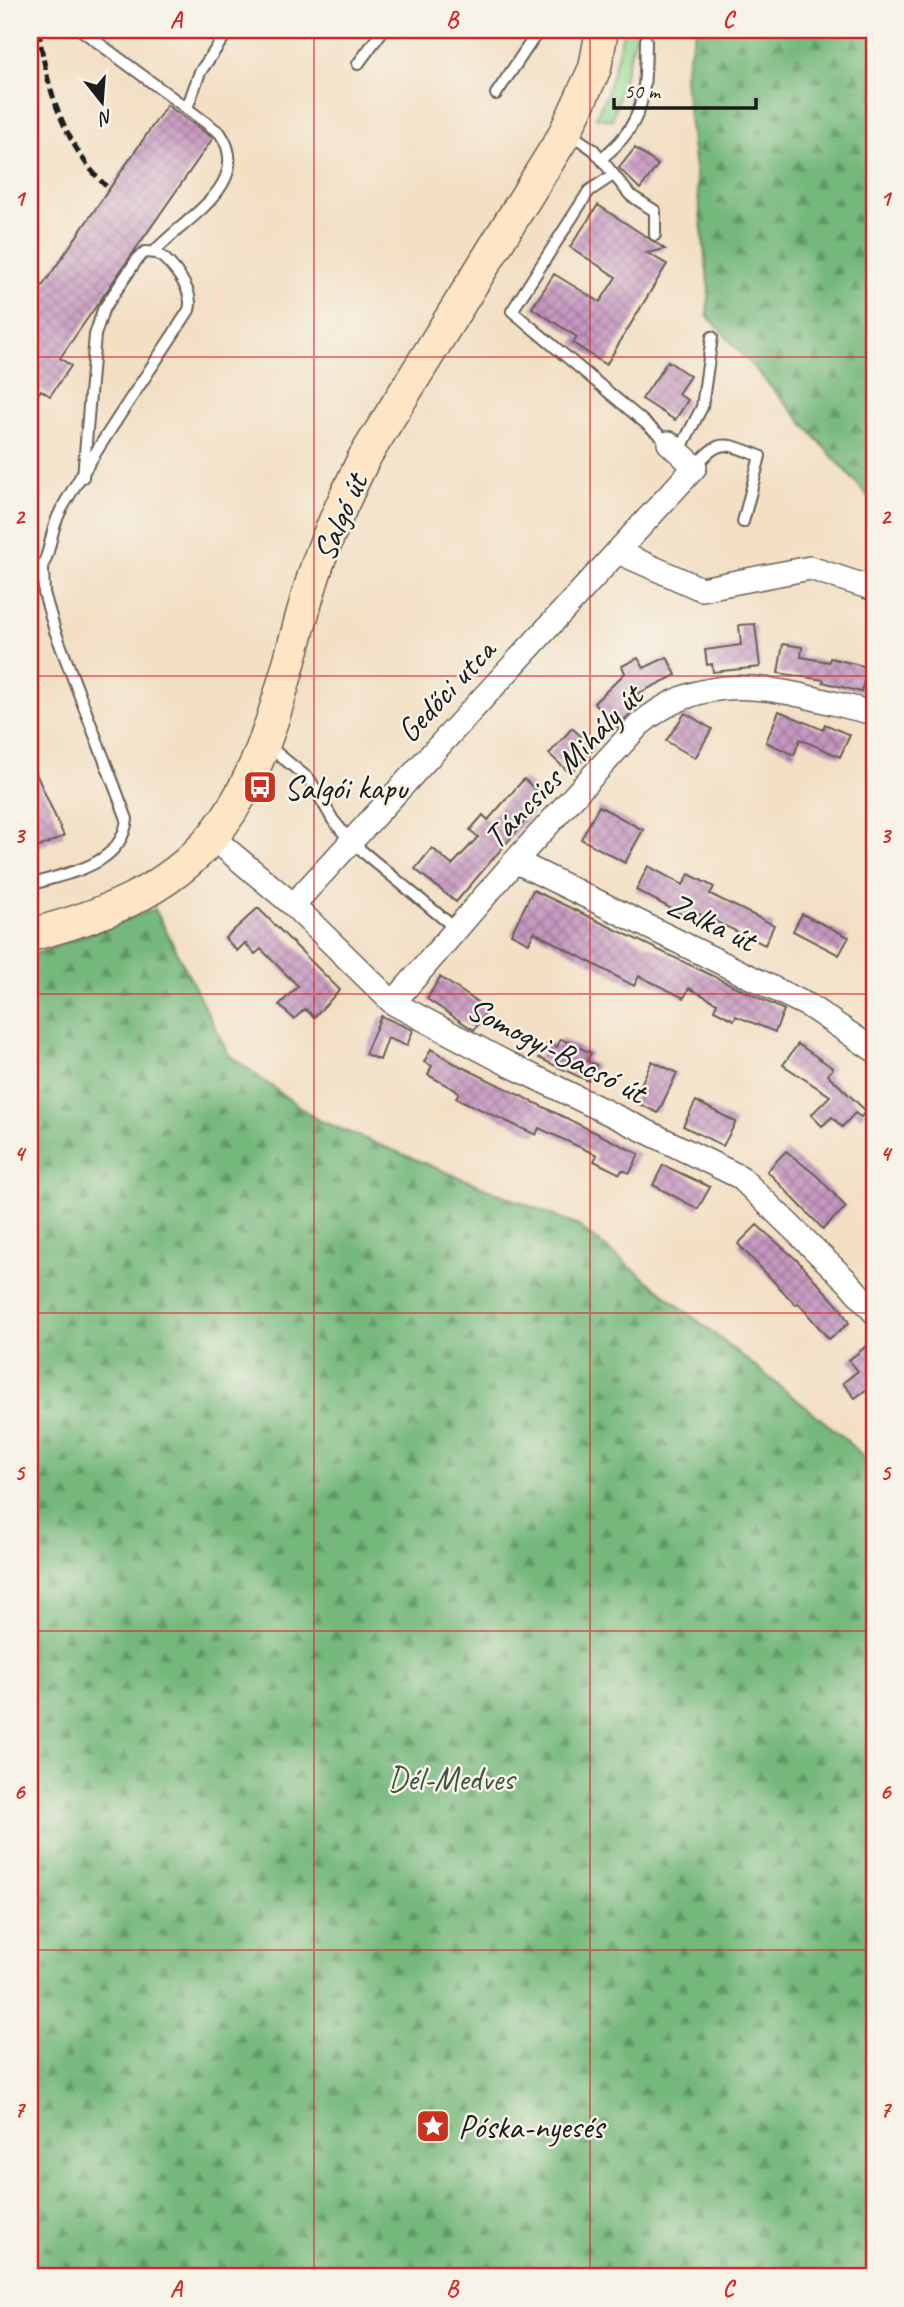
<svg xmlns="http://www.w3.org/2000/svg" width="904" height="2307" font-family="Caveat,sans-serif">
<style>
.grass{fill:#92d891;stroke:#577a56;stroke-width:2}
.forest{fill:url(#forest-firs);stroke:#486a4c;stroke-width:2}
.building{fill:url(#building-cross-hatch)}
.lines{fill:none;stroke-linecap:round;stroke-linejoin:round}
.lane-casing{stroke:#676057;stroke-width:14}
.street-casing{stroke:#676057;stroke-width:26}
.secondary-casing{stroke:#676057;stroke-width:35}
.lane{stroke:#fff;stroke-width:10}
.street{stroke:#fff;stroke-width:23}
.secondary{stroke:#fde5c5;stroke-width:32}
.rail{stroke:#1c1c1c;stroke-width:5;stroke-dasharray:10 5;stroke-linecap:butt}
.grid{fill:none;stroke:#d62828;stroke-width:2;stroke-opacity:0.55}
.labels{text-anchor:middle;stroke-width:5;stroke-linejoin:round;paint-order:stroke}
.street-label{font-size:33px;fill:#1c1c1c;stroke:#f7f3e8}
.poi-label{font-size:33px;fill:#1c1c1c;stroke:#f7f3e8;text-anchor:start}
.park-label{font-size:33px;fill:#3f543f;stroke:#f7f3e8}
.neatline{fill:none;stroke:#d62828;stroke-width:2.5}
.grid-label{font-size:23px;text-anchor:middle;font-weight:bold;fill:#d62828}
</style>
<defs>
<pattern id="forest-firs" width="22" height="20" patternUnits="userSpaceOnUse" patternTransform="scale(1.75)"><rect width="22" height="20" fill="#75b87b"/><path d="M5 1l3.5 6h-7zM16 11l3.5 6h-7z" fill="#5f9564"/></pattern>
<pattern id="building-cross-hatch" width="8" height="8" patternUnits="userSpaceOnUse" patternTransform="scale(1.75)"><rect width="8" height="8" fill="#c697c0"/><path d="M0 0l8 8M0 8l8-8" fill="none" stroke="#a07a9b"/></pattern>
</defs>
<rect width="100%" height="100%" fill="#f7f3e8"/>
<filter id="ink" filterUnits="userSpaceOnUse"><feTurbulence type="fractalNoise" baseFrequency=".0143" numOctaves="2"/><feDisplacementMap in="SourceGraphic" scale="14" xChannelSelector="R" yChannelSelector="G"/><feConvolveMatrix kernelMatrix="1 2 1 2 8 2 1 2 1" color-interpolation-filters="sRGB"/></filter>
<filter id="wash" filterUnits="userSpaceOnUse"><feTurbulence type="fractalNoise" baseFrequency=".00686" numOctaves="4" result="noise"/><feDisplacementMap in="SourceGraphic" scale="28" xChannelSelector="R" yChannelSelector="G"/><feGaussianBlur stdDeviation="1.57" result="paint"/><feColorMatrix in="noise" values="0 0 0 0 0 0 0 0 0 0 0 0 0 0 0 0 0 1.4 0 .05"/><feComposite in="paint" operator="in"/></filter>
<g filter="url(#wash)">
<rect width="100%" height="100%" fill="#f3dfc4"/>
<path class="grass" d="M624,30H637L612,120L596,117L607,94Z"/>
<path class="forest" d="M696,30H874V503L707,315L709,290L684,74Z
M155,909L229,1055L316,1119L579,1226L841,1435L874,1468V2277H30V956Z"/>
<g id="blocks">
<path class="building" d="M167,105L213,138L60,358L71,366L50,396L41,390L30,406V304Z
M635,148L658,165L640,189L619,168Z
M598,205L665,249L647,253L667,264L606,365L573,343L577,337L532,308L554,274L600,302L616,277L570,247Z
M668,361L690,376L678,394L688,400L675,420L642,399Z
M755,624L760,667L713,672L712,664L707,665L705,650L741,645L739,625Z
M783,644L802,647L801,657L829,662L830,658L868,667L861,692L823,682L824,680L778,673Z
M667,657L676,675L629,698L638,706L617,727L594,703L625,673L622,666L638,658L644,668Z
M779,711L823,730L825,724L850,735L840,757L800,739L794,755L766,742Z
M685,713L712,729L695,758L666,741Z
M572,728L594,748L570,773L549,754Z
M30,760L64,836L30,851Z
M524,779L545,798L456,902L415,869L432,848L452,865L478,837L470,830L483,815L488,820Z
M599,806L643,830L625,863L581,839Z
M648,866L683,885L689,874L714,887L710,894L774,925L765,945L700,914L696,922L636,890Z
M533,890L784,1010L775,1032L736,1016L734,1020L714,1010L717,1003L689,988L684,998L639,976L634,986L534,932L529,943L511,934Z
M258,908L340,990L314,1017L305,1009L294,1019L279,1005L298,986L261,949L255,954L245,943L237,951L225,938Z
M802,914L849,937L839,955L793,931Z
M440,977L488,1009L474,1030L427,999Z
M381,1016L413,1030L407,1046L388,1038L380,1060L365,1054Z
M561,1039L591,1053L587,1061L596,1065L588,1081L539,1058L548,1042L557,1047Z
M798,1044L833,1068L828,1075L866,1111L861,1117L855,1113L842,1127L832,1117L822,1126L811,1115L830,1096L783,1065Z
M431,1049L454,1063L639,1154L630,1173L622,1170L620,1174L594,1161L597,1155L539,1128L536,1135L456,1098L459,1092L428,1075L432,1066L424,1062Z
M652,1061L677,1073L658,1113L633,1101Z
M696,1101L736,1122L723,1146L683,1126Z
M786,1151L817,1176L846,1207L823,1229L767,1171Z
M663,1165L710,1187L698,1209L653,1185Z
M757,1225L798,1261L841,1309L849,1323L829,1339L798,1303L796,1305L738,1244Z
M874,1340V1392L870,1387L855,1398L843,1383L858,1371L849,1360Z"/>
</g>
</g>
<g filter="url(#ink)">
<use href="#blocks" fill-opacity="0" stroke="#676057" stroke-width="2"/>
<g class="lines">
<g class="lane-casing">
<path id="lane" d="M81,30L220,133C255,184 183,219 154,252
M358,64L383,30
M496,94L539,30
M187,108L200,72L229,30
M568,132L594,150L630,195L655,211V235
M602,158C646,123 645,93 646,40
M613,175L589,191L512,311L669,443
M679,452L702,407L712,337
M695,467C720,436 726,444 760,456L743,522
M30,583C55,556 46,538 61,510C99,442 147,376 189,310C195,291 172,263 157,253L145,252L138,258L103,310L95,335L83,477
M267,745L310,780L333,820L351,842L456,929
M30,885C68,872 121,867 127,819L55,631L44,593L43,569"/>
</g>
<g class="street-casing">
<path id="street" d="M618,552L701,589L810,568L874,589
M212,837L293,905L393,1003L512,1066L740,1177L848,1282L874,1312
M515,861L809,1006L874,1050
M293,905L695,467L669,443
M393,1003L515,861L639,725C713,661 789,694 874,713"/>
</g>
<g class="secondary-casing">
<path id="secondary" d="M30,935C98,917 167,893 213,836C276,759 287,651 319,560C332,525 348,491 364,458L563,137L595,68L602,30"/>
</g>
<use href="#lane" class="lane"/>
<use href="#street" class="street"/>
<use href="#secondary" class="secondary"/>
<path class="rail" d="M39,30C45,85 65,147 106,186"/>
</g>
</g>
<path class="grid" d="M314,30V2277M590,30V2277M30,357H874M30,676H874M30,994H874M30,1313H874M30,1631H874M30,1950H874"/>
<defs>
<g id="bus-square" transform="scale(1.75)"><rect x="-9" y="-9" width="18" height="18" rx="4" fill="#c8321e" stroke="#f7f3e8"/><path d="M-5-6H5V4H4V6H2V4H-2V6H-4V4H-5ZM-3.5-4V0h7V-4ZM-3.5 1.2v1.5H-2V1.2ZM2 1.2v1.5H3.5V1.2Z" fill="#fff"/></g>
<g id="sight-square" transform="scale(1.75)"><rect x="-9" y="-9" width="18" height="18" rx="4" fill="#c8321e" stroke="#f7f3e8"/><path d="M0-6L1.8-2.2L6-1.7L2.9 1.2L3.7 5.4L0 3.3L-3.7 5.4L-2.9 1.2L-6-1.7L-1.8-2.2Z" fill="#fff"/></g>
</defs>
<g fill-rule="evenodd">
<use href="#bus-square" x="260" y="787"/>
<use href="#sight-square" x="433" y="2126"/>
</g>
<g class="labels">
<g class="street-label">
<text transform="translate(339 517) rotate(-67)" y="12">Salgó út</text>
<text transform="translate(445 690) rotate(-47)" y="12">Gedőci utca</text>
<text transform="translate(562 766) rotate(-46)" y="12">Táncsics Mihály út</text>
<text transform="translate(712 921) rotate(26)" y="12">Zalka út</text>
<text transform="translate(557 1049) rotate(27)" y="12">Somogyi-Bacsó út</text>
</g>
<g class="poi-label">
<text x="284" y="799">Salgói kapu</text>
<text x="458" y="2138">Póska-nyesés</text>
</g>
<g class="park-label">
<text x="451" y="1790">Dél-Medves</text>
</g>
</g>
<rect width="904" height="2307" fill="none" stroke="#f7f3e8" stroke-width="77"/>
<g transform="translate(102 102) rotate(163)" stroke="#f7f3e8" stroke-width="5" paint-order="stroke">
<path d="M0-5L12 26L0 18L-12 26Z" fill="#1c1c1c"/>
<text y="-10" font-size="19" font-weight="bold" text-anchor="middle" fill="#1c1c1c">N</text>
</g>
<path d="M614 98v10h142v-10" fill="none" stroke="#1c1c1c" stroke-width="3.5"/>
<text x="624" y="98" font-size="21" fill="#1c1c1c" stroke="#f7f3e8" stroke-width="5" paint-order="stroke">50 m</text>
<rect x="38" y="38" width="828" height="2230" class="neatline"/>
<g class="grid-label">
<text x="176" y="27">A</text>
<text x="452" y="27">B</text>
<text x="728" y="27">C</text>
<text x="19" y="206">1</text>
<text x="885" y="206">1</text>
<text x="19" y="524">2</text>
<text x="885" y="524">2</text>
<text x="19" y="843">3</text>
<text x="885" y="843">3</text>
<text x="19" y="1161">4</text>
<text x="885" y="1161">4</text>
<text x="19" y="1480">5</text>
<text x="885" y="1480">5</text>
<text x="19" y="1799">6</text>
<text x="885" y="1799">6</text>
<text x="19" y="2117">7</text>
<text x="885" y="2117">7</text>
<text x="176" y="2296">A</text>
<text x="452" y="2296">B</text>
<text x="728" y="2296">C</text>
</g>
</svg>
